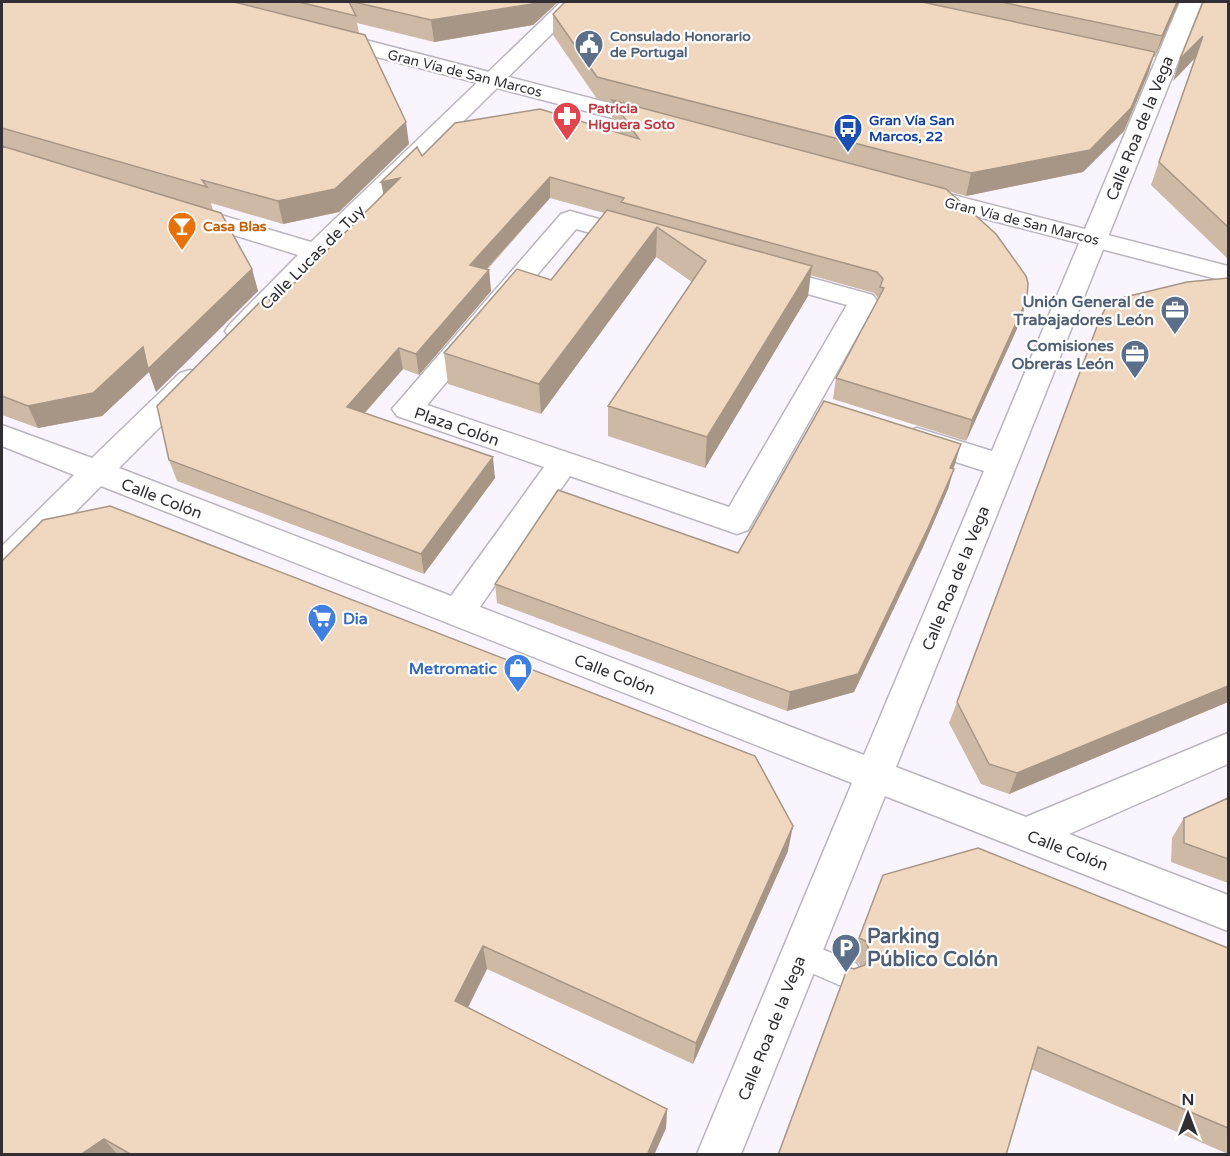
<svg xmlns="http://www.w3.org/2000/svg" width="1230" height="1156" font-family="'Varela Round',sans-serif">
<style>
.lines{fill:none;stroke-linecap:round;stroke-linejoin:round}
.service-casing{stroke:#bab5be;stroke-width:3}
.minor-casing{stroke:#bab5be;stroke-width:3}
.tertiary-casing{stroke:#bab5be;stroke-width:3}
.service{fill:#fff;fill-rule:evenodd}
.minor{fill:#fff;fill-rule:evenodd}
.tertiary{fill:#fff;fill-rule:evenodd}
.wall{fill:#ceb9a5}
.shaded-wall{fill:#a79686}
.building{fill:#efd7c0;stroke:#a79686;stroke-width:1.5}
.labels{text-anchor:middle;stroke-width:4.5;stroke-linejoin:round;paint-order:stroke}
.far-service-label{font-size:14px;font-weight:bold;fill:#4e5e75;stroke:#fff;text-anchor:start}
.far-street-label{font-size:14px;fill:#312f33;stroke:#fff}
.far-health-label{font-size:14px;font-weight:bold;fill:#be3a42;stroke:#fff;text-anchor:start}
.far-transit-label{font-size:14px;font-weight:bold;fill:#164399;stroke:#fff;text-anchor:start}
.far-food-label{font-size:14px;font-weight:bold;fill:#c56008;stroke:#fff;text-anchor:start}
.street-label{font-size:16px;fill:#312f33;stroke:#fff}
.service-label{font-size:16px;font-weight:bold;fill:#4e5e75;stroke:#fff;text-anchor:end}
.shop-label{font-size:16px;font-weight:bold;fill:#366cbe;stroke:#fff;text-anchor:start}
.near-service-label{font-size:20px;font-weight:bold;fill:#4e5e75;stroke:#fff;text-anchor:start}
</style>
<rect width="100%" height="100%" fill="#f9f4fe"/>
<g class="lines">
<g class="service-casing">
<path id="service" d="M801,940L857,964L861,974L857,984L846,988L791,964L786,954L791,944Z"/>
</g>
<g class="minor-casing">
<path id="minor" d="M561,2H584L325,258L249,337L239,340L229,337L225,331L229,325L298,255L176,217L172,212L176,207L185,204L194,207L311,242Z
M1180,2H1202L896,767L1026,817L1228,733V764L1069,834L1228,895V931L885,796L741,1154H697L852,783L101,486L14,574L2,577V546L74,475L2,446V425L92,458L180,373L190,370L200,373L204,380L200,387L119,468L451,596L544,467L397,416L392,409L561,214L570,211L873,295L877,301L748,530L737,534L570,476L480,607L864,755L984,471L906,446L902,439L906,432L917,428L992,451ZM576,229L847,305L729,507L427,405Z"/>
</g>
<g class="tertiary-casing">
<path id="tertiary" d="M327,30L663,117L667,122L663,127L655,129L319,42L316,37L319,32Z
M922,187L1228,266V282L913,200L909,195L913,190Z"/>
</g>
<use href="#service" class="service"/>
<use href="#minor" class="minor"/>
<use href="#tertiary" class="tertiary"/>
</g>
<path class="wall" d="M2,2H558L533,25L434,42L357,23L359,33L409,144L339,212L283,224L211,203L213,210L252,269L258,291L156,392L149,372L102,416L38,428L2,415Z
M565,2H1179L1155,57H1153L1148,74L1124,131L1083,172L966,196L948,191L1027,299L1021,320L966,441L833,399L836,378L877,302L878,298L874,293L810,275L808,296L705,468L608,436V406L692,282L656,257L541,414L448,384L444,353L551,280L604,213L550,198L487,270H489L491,291L419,375L403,369L365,413L495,478L424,574L177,481L169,460L272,305L422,156L621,133L612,120V103L597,99L553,35V14Z
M1228,2V259L1151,185L1195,58L1173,81Z
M955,464L953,469L948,489L923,547L854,692L787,711L497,603L495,584L738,553Z
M2,561L788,851L693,1064L487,969L468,1008L667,1109L666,1128L654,1155H2Z
M957,702H1228L1009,794L981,784L949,723Z
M1228,798V883L1171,862L1172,838L1184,818Z
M859,938L1228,948V1154L1031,1069L854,969L860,967L859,963L852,959Z"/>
<path class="shaded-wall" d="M535,2H558L533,25L434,42L431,20Z
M1177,2H1179L1155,57L1162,36Z
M1203,36L1195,58L1173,81L1180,59Z
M1155,52L1148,74L1124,131L1083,172L966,196L971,173Z
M406,122L409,144L339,212L283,224L278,201Z
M550,177V198L472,285L470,265Z
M400,178L385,202L381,182Z
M657,227L656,257L541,414L539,384Z
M812,266L808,296L705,468L707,437Z
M252,269L258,291L156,392L149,372L102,416L38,428L28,406Z
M489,270L491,291L419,375L416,354Z
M1027,299L1021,320L966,441L972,420Z
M399,348L403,369L352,427L347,407Z
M961,444L955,464L945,488L950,468Z
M493,457L495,478L424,574L421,554Z
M954,469L948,489L923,547L854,692L787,711L790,692Z
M1228,686V702L1009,794L1017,773Z
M793,826L788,851L693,1064L696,1043Z
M483,946L487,969L460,1023L455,1001Z
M667,1109L666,1128L654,1155H647Z
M104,1139L118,1155H80Z"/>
<path class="building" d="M2,2H234L365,35L406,122L335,189L278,201L202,180L207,187L2,128Z
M299,2H349L356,16Z
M354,2H535L532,4L431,20Z
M565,2H922L1155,52L1131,108L1090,150L971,173L597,77L553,14Z
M1001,2H1177L1162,36Z
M1203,2H1228V227L1159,162L1203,36L1180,59Z
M612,100L946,189L996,234L1026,276L1028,283L1027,299L972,420L836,378L884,288L880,287L883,279L877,272L621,202L624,198L550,177L470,265L489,270L416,354L399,348L347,407L493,457L421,554L169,460L157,406L267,295L272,305L400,178L381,182L417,147L422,156L455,123L540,109L639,139Z
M2,146L221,213L252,269L148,369L143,347L93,393L28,406L2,396Z
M607,210L812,266L707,437L608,406L706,261L657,227L539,384L444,353L517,269L551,280Z
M1228,278V686L1017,773L989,764L957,702L1099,321L1109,301L1187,282Z
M824,401L961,444L950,468L954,469L928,528L858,674L790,692L495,584L558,490L738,553Z
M110,506L755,756L793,826L696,1043L483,946L455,1001L667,1109L647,1155H132L104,1139L80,1155H2V561L43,520Z
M1228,798V859L1184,843V818Z
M978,848L1228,948V1128L1038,1047L1006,1155H778L848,967L854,969L865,965L870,953L866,941L859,938L883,875Z"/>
<defs>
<g id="civic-pin" transform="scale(1.5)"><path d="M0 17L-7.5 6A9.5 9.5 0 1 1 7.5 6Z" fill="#5c6f8a" stroke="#fff"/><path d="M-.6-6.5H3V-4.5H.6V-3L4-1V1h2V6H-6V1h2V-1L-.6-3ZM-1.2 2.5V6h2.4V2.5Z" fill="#fff"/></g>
<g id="pharmacy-pin" transform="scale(1.5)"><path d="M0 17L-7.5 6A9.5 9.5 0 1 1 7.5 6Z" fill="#e0444e" stroke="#fff"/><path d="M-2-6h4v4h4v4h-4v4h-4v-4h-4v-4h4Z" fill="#fff"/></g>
<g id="bus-pin" transform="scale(1.5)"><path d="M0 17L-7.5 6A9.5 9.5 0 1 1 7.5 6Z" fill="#1a4fb4" stroke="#fff"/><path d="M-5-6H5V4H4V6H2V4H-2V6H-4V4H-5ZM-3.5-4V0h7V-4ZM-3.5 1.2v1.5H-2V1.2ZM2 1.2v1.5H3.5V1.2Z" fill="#fff"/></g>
<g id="bar-pin" transform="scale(1.5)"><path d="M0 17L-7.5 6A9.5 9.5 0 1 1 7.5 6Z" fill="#e8710a" stroke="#fff"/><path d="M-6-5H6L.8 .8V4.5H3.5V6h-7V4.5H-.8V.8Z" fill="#fff"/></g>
<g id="office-pin" transform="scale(1.5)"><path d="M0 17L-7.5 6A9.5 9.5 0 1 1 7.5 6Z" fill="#5c6f8a" stroke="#fff"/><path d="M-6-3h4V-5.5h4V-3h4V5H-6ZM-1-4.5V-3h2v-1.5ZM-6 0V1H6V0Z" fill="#fff"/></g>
<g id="supermarket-pin" transform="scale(1.5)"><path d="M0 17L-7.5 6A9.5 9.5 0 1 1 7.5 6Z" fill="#3f7fe0" stroke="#fff"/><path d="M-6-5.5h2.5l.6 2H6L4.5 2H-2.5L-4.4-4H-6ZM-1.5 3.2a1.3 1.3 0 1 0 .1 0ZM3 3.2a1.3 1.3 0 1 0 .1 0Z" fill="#fff"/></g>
<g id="shop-pin" transform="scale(1.5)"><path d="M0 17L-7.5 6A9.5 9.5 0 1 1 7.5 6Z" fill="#3f7fe0" stroke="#fff"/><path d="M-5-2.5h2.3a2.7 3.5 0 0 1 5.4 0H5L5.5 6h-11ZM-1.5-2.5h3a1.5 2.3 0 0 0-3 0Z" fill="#fff"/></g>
<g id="parking-pin" transform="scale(1.5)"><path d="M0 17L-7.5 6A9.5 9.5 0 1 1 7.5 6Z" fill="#5c6f8a" stroke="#fff"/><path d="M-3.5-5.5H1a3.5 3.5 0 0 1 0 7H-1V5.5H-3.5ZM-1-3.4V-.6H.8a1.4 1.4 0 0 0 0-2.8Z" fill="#fff"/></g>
</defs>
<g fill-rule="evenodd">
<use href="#civic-pin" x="589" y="44"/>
<use href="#pharmacy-pin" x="567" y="116"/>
<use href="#bus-pin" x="848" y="128"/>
<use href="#bar-pin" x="182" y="226"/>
<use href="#office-pin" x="1175" y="310"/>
<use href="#office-pin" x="1135" y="354"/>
<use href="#supermarket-pin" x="322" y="618"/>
<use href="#shop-pin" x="518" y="668"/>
<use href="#parking-pin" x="846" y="948"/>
</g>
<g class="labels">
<g class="far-service-label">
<text x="610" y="41">Consulado Honorario<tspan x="610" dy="16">de Portugal</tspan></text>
</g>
<g class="far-street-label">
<text transform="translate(465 73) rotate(14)" y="5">Gran Vía de San Marcos</text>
<text transform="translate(1022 221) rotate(14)" y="5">Gran Vía de San Marcos</text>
</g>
<g class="far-health-label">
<text x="588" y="113">Patricia<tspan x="588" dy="16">Higuera Soto</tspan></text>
</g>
<g class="far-transit-label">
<text x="869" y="125">Gran Vía San<tspan x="869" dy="16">Marcos, 22</tspan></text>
</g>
<g class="far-food-label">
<text x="203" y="231">Casa Blas</text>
</g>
<g class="street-label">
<text transform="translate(1139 128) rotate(-68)" y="6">Calle Roa de la Vega</text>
<text transform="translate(312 257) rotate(-45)" y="6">Calle Lucas de Tuy</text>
<text transform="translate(457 426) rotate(19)" y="6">Plaza Colón</text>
<text transform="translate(162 498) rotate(21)" y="6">Calle Colón</text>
<text transform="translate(955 578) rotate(-68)" y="6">Calle Roa de la Vega</text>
<text transform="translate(615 674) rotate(21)" y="6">Calle Colón</text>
<text transform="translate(1068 850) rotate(21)" y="6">Calle Colón</text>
<text transform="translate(771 1028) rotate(-68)" y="6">Calle Roa de la Vega</text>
</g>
<g class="service-label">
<text x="1154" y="307">Unión General de<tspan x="1154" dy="18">Trabajadores León</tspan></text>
<text x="1114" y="351">Comisiones<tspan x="1114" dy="18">Obreras León</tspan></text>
</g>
<g class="shop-label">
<text x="343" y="624">Dia</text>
<text x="497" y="674" text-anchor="end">Metromatic</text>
</g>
<g class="near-service-label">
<text x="867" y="943">Parking<tspan x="867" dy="23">Público Colón</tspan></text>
</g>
</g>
<rect width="1230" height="1156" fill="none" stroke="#312f33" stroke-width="6"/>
<g transform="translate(1188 1114)" stroke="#ffffff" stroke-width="4.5" paint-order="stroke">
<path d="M0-4.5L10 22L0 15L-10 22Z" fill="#312f33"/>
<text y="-9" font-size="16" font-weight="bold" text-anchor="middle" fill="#312f33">N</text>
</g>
</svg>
